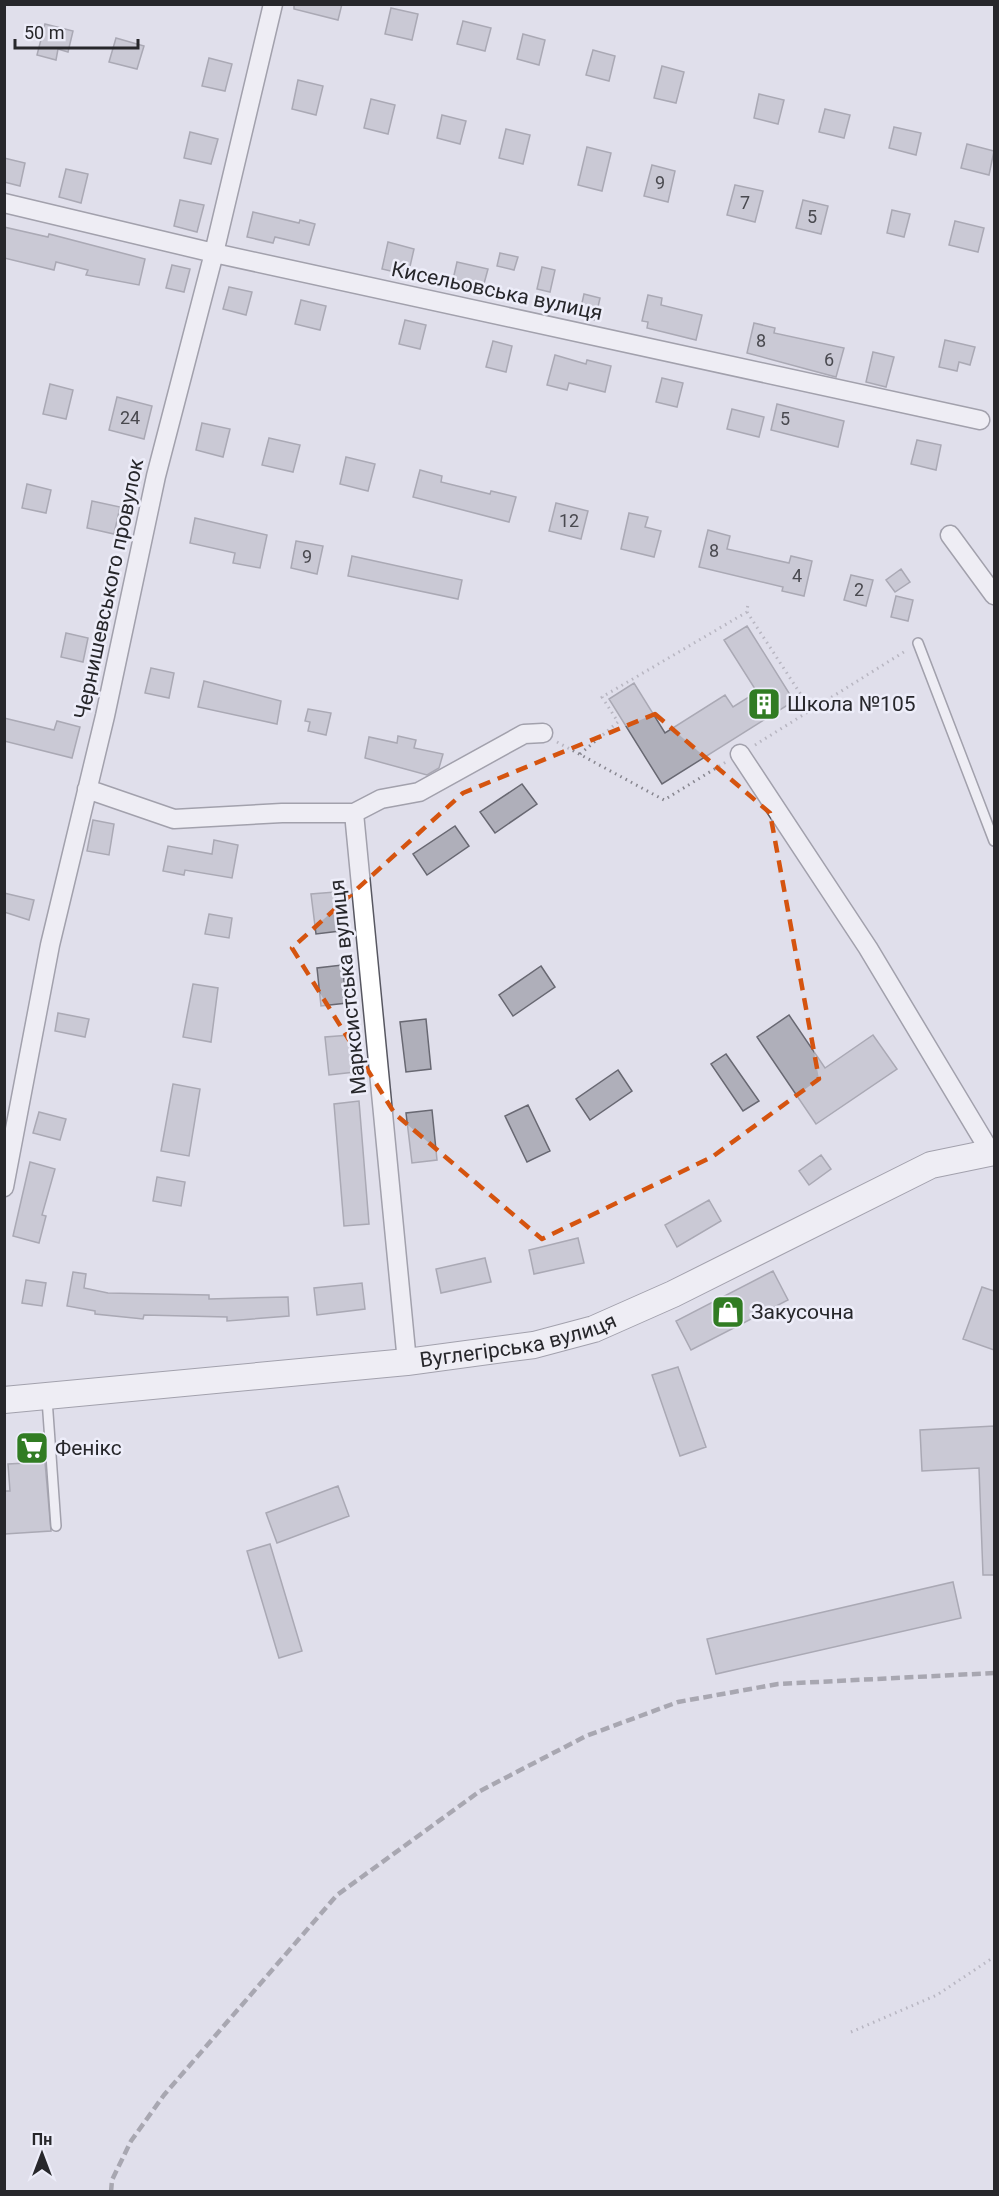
<svg xmlns="http://www.w3.org/2000/svg" width="999" height="2196" font-family="Roboto,sans-serif">
<style>
.building{fill:#afafba;stroke:#686872;stroke-width:1.5}
.lines{fill:none;stroke-linecap:round;stroke-linejoin:round}
.lane-casing{stroke:#575761;stroke-width:12}
.street-casing{stroke:#575761;stroke-width:21}
.secondary-casing{stroke:#575761;stroke-width:28}
.path{stroke:#87868f;stroke-width:3;stroke-dasharray:1.5 4.5;stroke-linecap:butt}
.lane{stroke:#fff;stroke-width:9}
.street{stroke:#fff;stroke-width:18}
.secondary{stroke:#fff;stroke-width:26}
.rail{stroke:#65656b;stroke-width:4.5;stroke-dasharray:9 4.5;stroke-linecap:butt}
.marked{fill:none;stroke:#d5540f;stroke-width:4.5;stroke-dasharray:12 8;stroke-linejoin:round}
.labels{text-anchor:middle;stroke-width:5;stroke-linejoin:round;paint-order:stroke}
.number-label{font-size:18px;fill:#49494f}
.street-label{font-size:21px;fill:#27272b;stroke:#ededf9}
.poi-label{font-size:21px;fill:#27272b;stroke:#ededf9;text-anchor:start}
</style>
<rect width="100%" height="100%" fill="#e0dfeb"/>
<path class="building" d="M294,4H342L338,20L294,9Z
M391,8L418,14L412,40L385,34Z
M463,21L491,28L485,51L457,44Z
M45,24L73,31L68,52L58,49L56,60L37,55Z
M523,34L545,40L539,65L517,59Z
M116,38L144,46L137,69L109,62Z
M593,50L615,56L609,81L586,75Z
M209,58L232,64L225,91L202,86Z
M662,66L684,72L676,103L654,98Z
M298,80L323,86L316,115L292,109Z
M759,94L784,100L778,124L754,118Z
M371,99L395,105L388,134L364,128Z
M825,109L850,115L844,138L819,132Z
M442,115L466,121L460,144L437,138Z
M894,127L921,133L916,155L889,148Z
M506,129L530,135L523,164L499,158Z
M190,132L218,139L211,164L184,158Z
M967,144L994,151L989,175L961,168Z
M587,147L611,153L602,191L578,185Z
M4,158L25,163L20,186L4,182Z
M652,165L675,171L668,202L644,196Z
M66,169L88,174L81,203L59,197Z
M735,185L763,191L755,222L727,215Z
M180,200L204,205L197,232L174,226Z
M803,200L828,206L821,234L796,228Z
M892,210L910,214L904,237L887,233Z
M253,212L299,223L300,220L315,224L309,245L275,237L273,243L247,237Z
M955,221L984,228L978,252L949,245Z
M4,227L48,237L49,234L145,259L139,285L86,275L88,270L56,262L54,270L4,258Z
M388,242L414,249L408,275L382,269Z
M500,253L518,257L514,270L497,266Z
M457,262L488,269L482,291L452,284Z
M172,265L190,269L184,292L166,288Z
M542,267L555,270L550,292L537,289Z
M229,287L252,292L246,315L223,309Z
M584,294L600,298L595,320L579,316Z
M648,295L662,298L661,305L702,315L696,340L647,328L648,322L642,321Z
M301,300L326,306L320,330L295,324Z
M405,320L426,325L420,349L399,344Z
M754,323L775,328L774,333L844,348L836,377L747,353Z
M945,340L975,347L970,365L959,362L957,371L939,367Z
M493,341L512,346L506,372L486,367Z
M873,352L894,357L886,387L866,382Z
M555,355L586,364L587,360L611,366L605,392L569,383L567,390L547,385Z
M662,378L683,383L677,407L656,402Z
M50,384L73,390L66,419L43,414Z
M117,397L152,406L144,439L109,430Z
M777,404L844,421L838,447L771,430Z
M732,409L764,417L759,437L727,429Z
M202,423L230,429L223,457L196,450Z
M269,438L300,445L293,472L262,465Z
M917,440L941,445L936,470L911,464Z
M346,457L375,464L368,491L340,484Z
M420,470L442,476L441,482L490,494L491,491L516,497L509,522L413,497Z
M27,484L51,490L46,513L22,508Z
M92,501L120,507L114,534L87,528Z
M556,503L588,511L581,539L549,531Z
M629,513L648,517L645,527L661,531L654,557L621,549Z
M195,518L267,535L260,568L233,563L235,553L190,543Z
M708,530L730,536L727,549L789,563L791,556L812,561L804,596L782,591L783,587L699,567Z
M296,541L323,546L317,574L291,568Z
M352,556L462,580L458,599L348,576Z
M901,569L910,582L895,592L886,580Z
M851,575L873,580L866,606L844,600Z
M896,596L913,600L908,621L891,617Z
M747,626L794,701L662,784L609,699L634,683L665,733L725,695L733,707L757,692L724,640Z
M66,633L88,638L83,662L61,657Z
M151,668L174,673L169,698L145,693Z
M204,681L281,701L277,724L198,707Z
M308,709L331,713L326,735L308,731L310,722L305,721Z
M4,718L54,730L57,721L80,727L72,758L4,741Z
M398,736L416,740L414,748L443,754L439,768L427,775L365,758L369,737L397,743Z
M522,784L537,804L495,833L480,812Z
M93,820L114,824L109,855L87,851Z
M455,826L469,846L427,875L413,854Z
M214,840L238,845L232,878L185,870L184,875L163,871L168,846L212,854Z
M335,892L340,931L316,934L311,894Z
M4,893L34,900L29,920L4,912Z
M209,914L232,918L229,938L205,934Z
M342,965L347,1003L321,1006L317,968Z
M541,966L555,987L513,1016L499,995Z
M193,984L218,988L211,1042L183,1037Z
M58,1013L89,1019L85,1037L55,1031Z
M789,1015L825,1068L873,1035L897,1069L816,1124L757,1037Z
M426,1019L431,1069L406,1072L400,1022Z
M350,1035L355,1072L329,1075L325,1037Z
M726,1054L759,1101L743,1111L711,1064Z
M618,1070L632,1091L590,1120L576,1099Z
M173,1084L200,1089L189,1156L161,1151Z
M359,1101L369,1224L344,1226L334,1104Z
M528,1105L550,1151L527,1162L505,1116Z
M432,1110L437,1160L412,1163L406,1113Z
M39,1112L66,1119L60,1140L33,1133Z
M821,1155L831,1169L809,1185L799,1171Z
M30,1162L55,1169L42,1215L46,1216L39,1243L13,1236Z
M157,1177L185,1182L181,1206L153,1201Z
M709,1200L721,1221L677,1247L665,1225Z
M578,1238L584,1263L534,1274L529,1250Z
M485,1258L491,1282L441,1293L436,1269Z
M773,1271L788,1300L691,1350L676,1321Z
M73,1272L86,1274L84,1288L108,1293L209,1295V1299L288,1297L289,1316L227,1321V1317L144,1315L143,1319L95,1314V1311L67,1306Z
M26,1280L46,1283L42,1306L22,1303Z
M362,1283L365,1309L317,1315L314,1288Z
M982,1287L994,1291V1350L963,1339Z
M678,1367L706,1447L680,1456L652,1375Z
M994,1426V1575H983L979,1468L922,1471L920,1430Z
M45,1462L51,1531L5,1534L4,1491H10L8,1464Z
M338,1486L349,1516L277,1543L266,1513Z
M270,1544L302,1651L279,1658L247,1551Z
M953,1582L961,1618L716,1674L707,1639Z"/>
<g class="lines">
<g class="lane-casing">
<path id="lane" d="M918,643L994,841
M47,1399L56,1526"/>
</g>
<g class="street-casing">
<path id="street" d="M4,203L214,253L980,420
M950,535L994,595
M740,754L868,948L991,1153
M87,789L174,819L282,813H354
M354,813L407,1362
M354,813L381,799L419,792L524,734L543,733
M4,1187L50,945L105,716L156,476L214,253L273,4"/>
</g>
<g class="secondary-casing">
<g id="secondary">
<path id="s1" d="M4,1400L407,1362L534,1345L594,1329L673,1294L931,1165L994,1152"/>
</g>
</g>
<path class="path" d="M747,612L811,710
M557,742L664,800L726,762
M755,745L907,650
M580,754L618,722L602,697L747,612L748,603
M851,2032L937,1995L994,1957"/>
<use href="#lane" class="lane"/>
<use href="#street" class="street"/>
<use href="#secondary" class="secondary"/>
<path class="rail" d="M111,2192L112,2180L131,2141L164,2095L337,1895L480,1791L586,1736L678,1702L778,1684L994,1673"/>
</g>
<path d="M0 0H999V2196H0ZM655,714L770,813L819,1079L712,1157L542,1239L395,1114L292,948L463,793Z" fill="#e0dfeb" fill-opacity=".55" fill-rule="evenodd"/>
<path class="marked" d="M655,714L770,813L819,1079L712,1157L542,1239L395,1114L292,948L463,793Z"/>
<defs>
<g id="building-square" transform="scale(1.725)"><rect x="-9" y="-9" width="18" height="18" rx="4" fill="#317c23" stroke="#ededf9"/><path d="M-4-6H4V6H1V3H-1V6H-4ZM-2.5-4.3h1.7v1.8h-1.7ZM.8-4.3h1.7v1.8H.8ZM-2.5-1h1.7V.8h-1.7ZM.8-1h1.7V.8H.8Z" fill="#fff"/></g>
<g id="shop-square" transform="scale(1.725)"><rect x="-9" y="-9" width="18" height="18" rx="4" fill="#317c23" stroke="#ededf9"/><path d="M-5-2.5h2.3a2.7 3.5 0 0 1 5.4 0H5L5.5 6h-11ZM-1.5-2.5h3a1.5 2.3 0 0 0-3 0Z" fill="#fff"/></g>
<g id="supermarket-square" transform="scale(1.725)"><rect x="-9" y="-9" width="18" height="18" rx="4" fill="#317c23" stroke="#ededf9"/><path d="M-6-5.5h2.5l.6 2H6L4.5 2H-2.5L-4.4-4H-6ZM-1.5 3.2a1.3 1.3 0 1 0 .1 0ZM3 3.2a1.3 1.3 0 1 0 .1 0Z" fill="#fff"/></g>
</defs>
<g fill-rule="evenodd">
<use href="#building-square" x="764" y="704"/>
<use href="#shop-square" x="728" y="1312"/>
<use href="#supermarket-square" x="32" y="1448"/>
</g>
<g class="labels">
<g class="number-label">
<text x="660" y="189">9</text>
<text x="745" y="209">7</text>
<text x="812" y="223">5</text>
<text x="761" y="347">8</text>
<text x="829" y="366">6</text>
<text x="130" y="424">24</text>
<text x="785" y="425">5</text>
<text x="569" y="527">12</text>
<text x="714" y="557">8</text>
<text x="307" y="563">9</text>
<text x="797" y="582">4</text>
<text x="859" y="596">2</text>
</g>
<g class="street-label">
<text transform="translate(497 291) rotate(12)" y="7">Кисельовська вулиця</text>
<text transform="translate(109 589) rotate(-78)" y="7">Чернишевського провулок</text>
<text transform="translate(348 987) rotate(-96)" y="7">Марксистська вулиця</text>
<text dy="7" stroke="none"><textPath href="#s1" startOffset="518">Вуглегірська вулиця</textPath></text>
</g>
<g class="poi-label">
<text x="787" y="711">Школа №105</text>
<text x="751" y="1319">Закусочна</text>
<text x="55" y="1455">Фенікс</text>
</g>
</g>
<rect width="999" height="2196" fill="none" stroke="#27272b" stroke-width="12"/>
<g transform="translate(42 2154)" stroke="#ededf9" stroke-width="4.5" paint-order="stroke">
<path d="M0-4.5L10 22L0 15L-10 22Z" fill="#27272b"/>
<text y="-9" font-size="16" font-weight="bold" text-anchor="middle" fill="#27272b">Пн</text>
</g>
<path d="M15 39v9h123v-9" fill="none" stroke="#27272b" stroke-width="3"/>
<text x="24" y="39" font-size="18" fill="#27272b" stroke="#ededf9" stroke-width="4.5" paint-order="stroke">50 m</text>
</svg>
